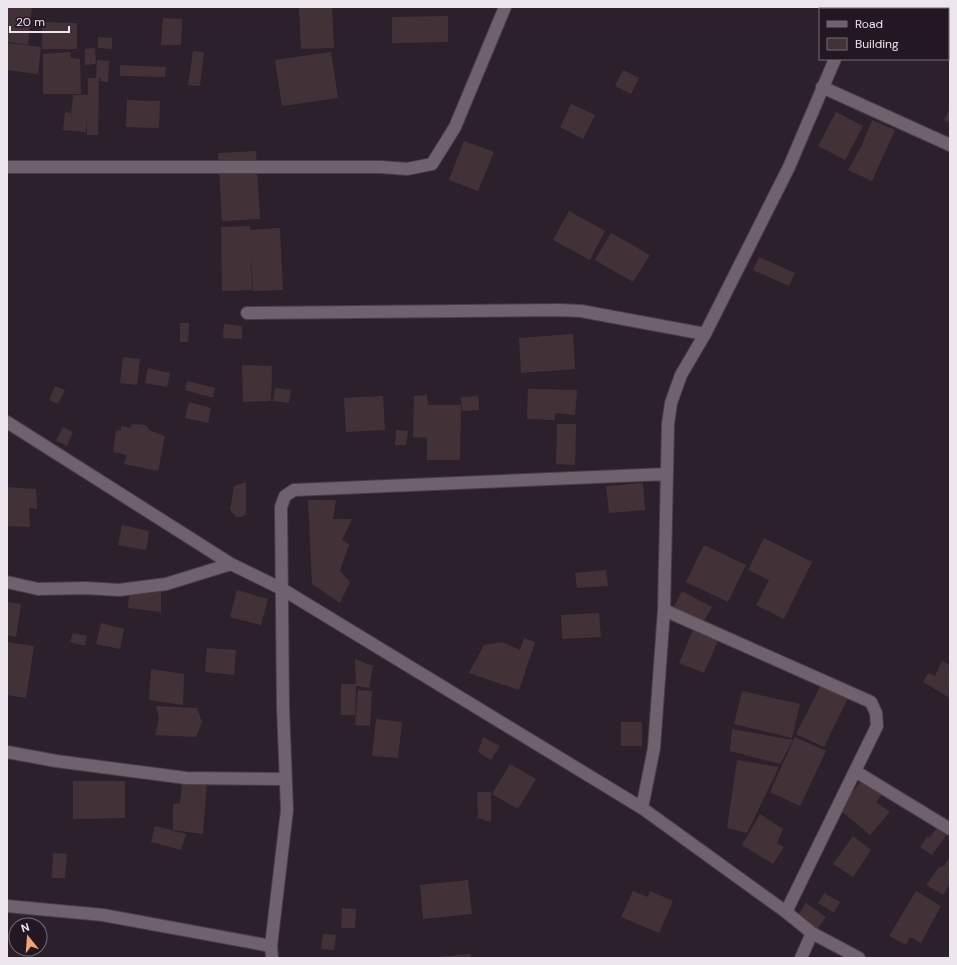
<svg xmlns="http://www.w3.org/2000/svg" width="957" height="965" font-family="'DM Sans',sans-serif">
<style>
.building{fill:#433138}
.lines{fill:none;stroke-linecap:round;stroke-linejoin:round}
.street-casing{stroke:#483e48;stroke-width:14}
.street{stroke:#6f616e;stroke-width:12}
</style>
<rect width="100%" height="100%" fill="#2c202c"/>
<path class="building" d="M7,7H32L28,45L7,42Z
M332,7L334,48L301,49L299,8Z
M916,7H950V14L949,16H948V9H932L929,8V9H920Z
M448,16V42L392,43V17Z
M163,18L182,19L181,45H161Z
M42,22L77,23V49H42Z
M98,37L112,38V49L98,48Z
M7,43L41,47L38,74L7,70Z
M95,48L96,64L85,65V49Z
M193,51L204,52L200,86L188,85Z
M70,52L71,58L80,59L81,94H43V54Z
M331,52L338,98L282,106L275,60Z
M97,60L109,61L108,82L100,81L101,78H99L98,135H87V116L86,132L63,130L65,112L71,113L73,95H88V78H96Z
M120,65L166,67L165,77L120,76Z
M623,70L639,78L631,94L615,86Z
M127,100L160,101L159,128L126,127Z
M571,104L595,115L583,139L560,127Z
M950,108V123L944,120Z
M836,112L863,126L845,160L818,146Z
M872,120L895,130L872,181L848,170L862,145Z
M464,141L494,152L478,191L449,180Z
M256,151L260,219L222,221L218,153Z
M569,211L605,231L590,260L553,240Z
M250,226V230L280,228L283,290L253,291L251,251L252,290L222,291L221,227Z
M611,233L650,255L633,282L595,260Z
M759,257L795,273L789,286L753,270Z
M180,323H189L188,342H180Z
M224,324L242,326V339L223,338Z
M573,334L575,369L521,373L519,338Z
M123,357L140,359L137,385L120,383Z
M242,365L272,366L271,401L243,402Z
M148,368L170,373L167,387L145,383Z
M187,381L215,388L213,398L185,390Z
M55,386L65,390L58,404L49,400Z
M275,388L291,390L289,403L273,401Z
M528,389L577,390L575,415L555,413V420L527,419Z
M427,395L428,405H461L460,460H427V438L413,437L414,396Z
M383,396L385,430L346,432L344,398Z
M478,396L479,410L462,411L461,397Z
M189,402L211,408L208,423L185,418Z
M132,424L146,425L149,430L165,436L158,471L124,464L127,455L113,452L116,431L121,430V426L130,428Z
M557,424H576L575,465L556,464Z
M63,427L73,432L67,446L56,441Z
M396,430L408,431L406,445H395Z
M246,482V514L242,517H236L230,510L234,486Z
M643,483L645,510L609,513L606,486Z
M7,487L36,489L37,509L29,508L30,527L7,526Z
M308,500H336L333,519H352L342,540L349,544L340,571L350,582L340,603L312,584Z
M122,525L149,531L146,550L118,545Z
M764,538L812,562L784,619L756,605L769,580L748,570Z
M704,545L746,565L728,602L686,582Z
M606,570L608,586L577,588L575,573Z
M130,584L161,588V612L128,608Z
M237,590L268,599L261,625L230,617Z
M682,591L712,607L701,626L672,610Z
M7,602L21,604L16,637L7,635Z
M599,613L601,637L562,639L561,615Z
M101,623L124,629L120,649L96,644Z
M694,628L719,638L704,673L679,663Z
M73,633L87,636L85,646L70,642Z
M524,638L535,642L519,690L469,673L484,645L502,642L520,650Z
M7,642L34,646L26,698L7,695Z
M207,648L236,650L234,675L205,672Z
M355,659L373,666L369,688L356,686L355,715H341V684H356Z
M942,661L950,665V698L923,682L928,673L935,676Z
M151,669L184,674L183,705L149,700Z
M826,675L853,688L824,747L796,734Z
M358,690L372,691L370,726L355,725Z
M742,691L800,704L792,738L734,724Z
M156,706L197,708L202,722L196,737L155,735L159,718Z
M376,719L402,722L398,758L372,756Z
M621,722H642V746H621Z
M732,729L793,740L780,764L730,751Z
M483,737L500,746L491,760L478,752Z
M795,737L826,751L800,806L770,792Z
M737,760L779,767L747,833L727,828Z
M510,764L536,779L518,809L492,794Z
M183,774L207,782L203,834L173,830V804L180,803Z
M865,776L884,792L876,802L890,812L870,835L839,809Z
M73,781H125V818L73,819Z
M477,792H491V822L478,818Z
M760,814L783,829L777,843L784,847L773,864L742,845Z
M940,823L950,830L932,855L920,847L927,837H930Z
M155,826L186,834L181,850L151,842Z
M853,836L871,850L853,877L833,864Z
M53,853L67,854L65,878H52Z
M950,857V884L943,895L926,885L939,867L944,866Z
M468,880L472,914L423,919L420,885Z
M633,891L648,897L650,891L673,901L659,933L621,917Z
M916,891L941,906L921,943L910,937L906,945L889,936Z
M824,893L840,902L834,913L818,903Z
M806,903L826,917L817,929L798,915Z
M342,908L356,909L355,928H341Z
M323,934L336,935L334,950L321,949Z
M470,954L471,958H438V957Z"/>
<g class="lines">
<g class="street-casing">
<path id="street" d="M857,9L858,7
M822,87L950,145
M7,167H381L407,169L432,164L455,127L505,7
M247,313L559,310L581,311L705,334
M7,422L231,564L282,589L642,808
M7,582L38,589L86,588L119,590L166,584L231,564
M664,610L871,702L876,713L877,726L786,912
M7,752L56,761L186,778L286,779
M855,771L950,829
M7,906L103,915L271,946
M812,933L859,958
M272,958L271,946L287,810L283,707L281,507L285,496L294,490L667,474
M801,958L812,933L786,912L642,808L654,748L664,610L668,424L671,403L681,375L705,334L789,167L835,59"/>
</g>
<use href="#street" class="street"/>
</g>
<rect width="957" height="965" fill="none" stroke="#eee6ee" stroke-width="16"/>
<rect x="819" y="8" width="130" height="52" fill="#221722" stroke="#746a74"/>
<rect x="827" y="21" width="20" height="6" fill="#6f616e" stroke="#746a74"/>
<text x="855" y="28" font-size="12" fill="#eee6ee">Road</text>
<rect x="827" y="38" width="20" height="12" fill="#433138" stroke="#746a74"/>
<text x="855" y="48" font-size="12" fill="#eee6ee">Building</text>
<g transform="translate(28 937) rotate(343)"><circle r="19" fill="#221722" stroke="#746a74"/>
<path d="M0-3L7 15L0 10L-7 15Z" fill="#efa377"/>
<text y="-6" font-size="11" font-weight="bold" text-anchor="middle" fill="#eee6ee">N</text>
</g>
<path d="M10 26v6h59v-6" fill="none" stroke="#eee6ee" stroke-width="2"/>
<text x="16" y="26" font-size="12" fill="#eee6ee" stroke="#221722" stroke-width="3" paint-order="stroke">20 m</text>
</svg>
